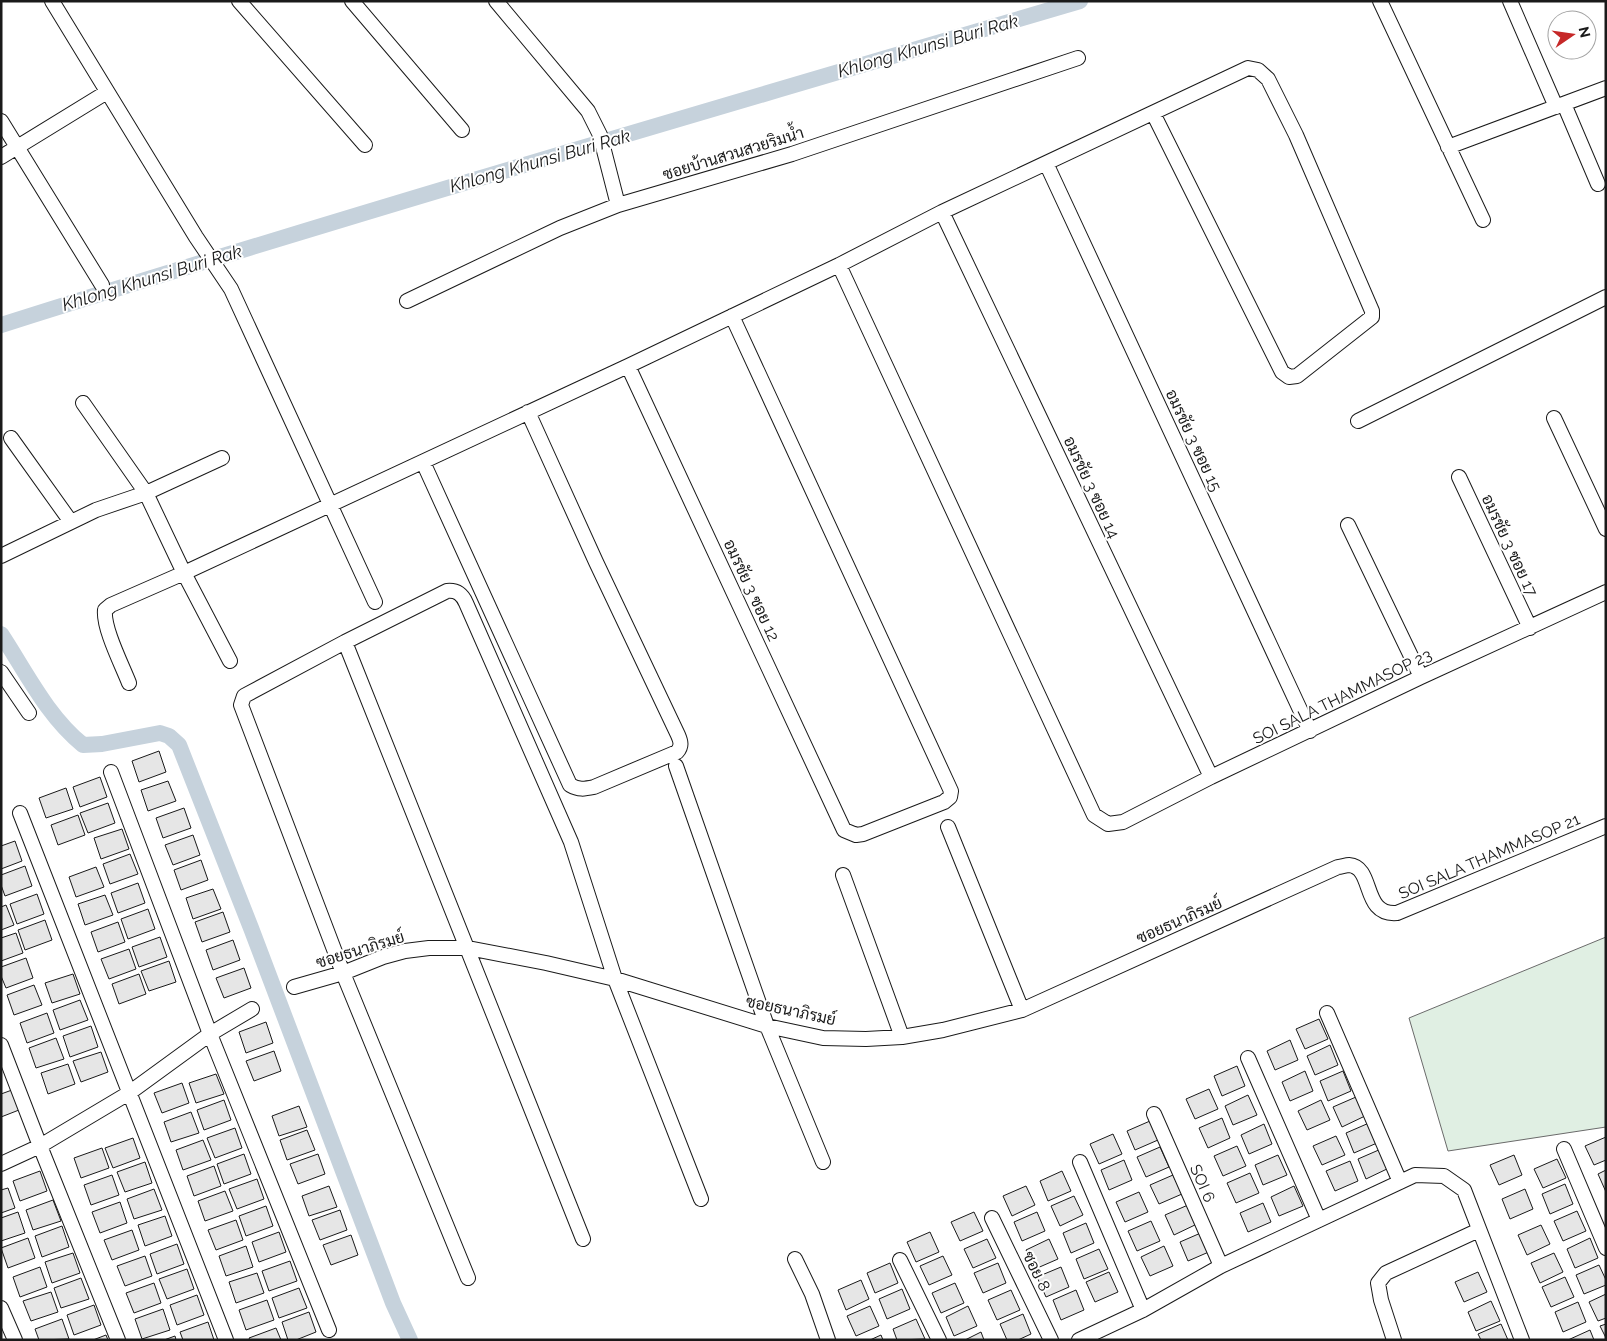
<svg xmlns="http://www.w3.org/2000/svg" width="1607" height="1341" font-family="Raleway,Sarabun,sans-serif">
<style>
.green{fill:#e0efe3;stroke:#6a6a6a}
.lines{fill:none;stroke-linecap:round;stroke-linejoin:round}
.canal{stroke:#c6d2dc;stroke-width:16}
.building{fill:#e6e6e6;stroke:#1a1a1a}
.minor-casing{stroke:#1a1a1a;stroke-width:16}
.minor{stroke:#fff;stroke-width:14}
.labels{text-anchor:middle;stroke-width:4;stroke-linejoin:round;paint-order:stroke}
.street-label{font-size:16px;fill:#1a1a1a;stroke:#fff}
.water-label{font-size:18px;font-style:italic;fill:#1a1a1a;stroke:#fff}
</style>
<rect width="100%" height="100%" fill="#fff"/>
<path class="green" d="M1606,937V1127L1448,1151L1409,1018Z"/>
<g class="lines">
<path class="canal" d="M1,325C359,212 720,107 1080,1
M1,634C26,672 47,716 83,745L102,744L160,733L169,736L179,745L251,928L393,1303L410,1340"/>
</g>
<path class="building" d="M159,751L166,772L139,782L132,761Z
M100,777L107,797L80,807L73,787Z
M168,781L176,801L148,811L141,790Z
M66,788L73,809L46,818L39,798Z
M108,803L115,823L88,833L80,813Z
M184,808L191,828L163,838L156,818Z
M78,815L85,835L58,845L51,825Z
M122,829L129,849L101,859L94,838Z
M193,835L200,855L173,865L165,845Z
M15,841L22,861L1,869V846Z
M130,854L138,874L110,884L103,864Z
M201,860L208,880L181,890L174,870Z
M25,866L32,886L5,896L1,885V875Z
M96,867L104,887L76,897L69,877Z
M138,883L145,903L118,913L111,893Z
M213,889L221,909L193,919L186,898Z
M37,894L44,914L17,924L10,904Z
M105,895L113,915L85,925L78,904Z
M6,905L14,925L1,930V907Z
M148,909L155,929L128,939L121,919Z
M223,912L230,932L202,942L195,922Z
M45,920L52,940L25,950L18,930Z
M118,922L125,942L98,952L91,932Z
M16,933L23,953L1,961V938Z
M160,937L167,957L139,967L132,947Z
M233,940L240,960L213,970L206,950Z
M129,949L136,969L109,979L101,959Z
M26,958L33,978L6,988L1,976V967Z
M169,961L176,982L149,991L141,971Z
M244,968L251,988L224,998L216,978Z
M73,974L80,994L52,1003L45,983Z
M139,974L146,994L119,1004L112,984Z
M34,985L42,1005L14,1015L7,995Z
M80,1000L88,1020L60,1030L53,1010Z
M47,1013L54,1033L27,1043L20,1023Z
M1319,1019L1328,1039L1305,1049L1296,1029Z
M266,1022L273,1043L246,1053L239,1032Z
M91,1026L98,1047L70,1057L63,1036Z
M56,1038L64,1059L36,1068L29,1048Z
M1290,1040L1298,1060L1275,1070L1267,1051Z
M1330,1045L1338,1065L1315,1075L1307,1056Z
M274,1051L281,1071L254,1081L246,1061Z
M101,1052L108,1072L81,1082L73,1061Z
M68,1064L75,1084L48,1094L41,1073Z
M1237,1066L1245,1086L1222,1096L1214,1076Z
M1305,1071L1313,1091L1290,1101L1282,1082Z
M1343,1071L1351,1091L1328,1101L1320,1081Z
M216,1074L224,1094L196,1103L189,1083Z
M182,1083L189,1103L162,1113L154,1093Z
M1209,1089L1218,1109L1195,1119L1186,1099Z
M12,1090L19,1110L1,1117V1094Z
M1248,1095L1257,1115L1233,1125L1225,1106Z
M1356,1097L1365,1116L1342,1127L1333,1107Z
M224,1100L231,1120L204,1130L197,1110Z
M1321,1100L1330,1120L1307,1130L1298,1111Z
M299,1106L307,1127L279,1136L272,1116Z
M191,1112L199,1133L171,1142L164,1122Z
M1222,1118L1230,1138L1208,1148L1199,1128Z
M1150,1121L1158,1140L1135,1150L1127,1131Z
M1369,1123L1377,1143L1354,1153L1346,1133Z
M1264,1124L1272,1144L1249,1154L1241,1135Z
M235,1128L242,1148L215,1158L207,1138Z
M307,1130L315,1150L287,1160L280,1140Z
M1113,1134L1122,1154L1099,1164L1090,1144Z
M1336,1136L1345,1155L1322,1165L1313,1146Z
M1606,1137V1160L1594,1165L1585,1146Z
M133,1138L140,1158L113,1168L105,1148Z
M203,1140L211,1160L183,1170L176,1150Z
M1237,1146L1246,1166L1223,1176L1214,1156Z
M1160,1147L1169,1167L1146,1177L1137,1157Z
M102,1148L109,1168L81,1178L74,1158Z
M1381,1149L1389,1168L1366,1179L1358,1159Z
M244,1154L251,1174L224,1184L217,1164Z
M318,1154L325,1174L298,1184L290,1164Z
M1278,1155L1287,1175L1263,1185L1255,1165Z
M1514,1155L1522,1175L1499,1185L1490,1165Z
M1557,1159L1566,1178L1543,1188L1534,1169Z
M1124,1160L1132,1180L1109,1190L1101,1170Z
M1350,1161L1358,1181L1335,1191L1326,1171Z
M145,1162L152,1183L125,1192L117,1172Z
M214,1166L221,1186L194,1196L187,1176Z
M1606,1170V1192L1598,1174Z
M40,1171L47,1191L20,1201L13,1181Z
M1062,1171L1071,1191L1048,1201L1040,1181Z
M1250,1173L1259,1193L1236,1203L1227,1183Z
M112,1175L119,1195L91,1205L84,1185Z
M1173,1175L1182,1194L1159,1204L1150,1185Z
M257,1179L264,1199L237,1209L229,1189Z
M1565,1184L1573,1204L1550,1214L1542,1194Z
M329,1186L337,1207L309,1216L302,1196Z
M1026,1186L1035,1205L1012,1216L1003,1196Z
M1294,1186L1303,1206L1279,1216L1271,1197Z
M8,1188L15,1208L1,1213V1190Z
M154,1189L162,1210L134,1219L127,1199Z
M1525,1189L1533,1209L1510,1219L1502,1199Z
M225,1191L233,1211L205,1221L198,1201Z
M1139,1192L1148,1212L1125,1222L1116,1202Z
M1074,1196L1083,1215L1060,1226L1051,1206Z
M53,1200L61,1221L33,1230L26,1210Z
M120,1202L127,1223L100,1233L92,1212Z
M1263,1203L1271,1222L1248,1232L1240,1213Z
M1188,1205L1197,1224L1174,1235L1165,1215Z
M266,1206L273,1226L246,1236L239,1216Z
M340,1210L347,1230L320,1240L312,1220Z
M1577,1211L1586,1231L1563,1241L1554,1221Z
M18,1212L25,1233L1,1241V1218Z
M974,1212L983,1231L960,1241L951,1222Z
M1037,1212L1045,1231L1022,1241L1014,1222Z
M165,1216L172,1236L145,1246L138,1225Z
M236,1220L243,1240L216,1250L208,1230Z
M1151,1221L1160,1241L1137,1251L1128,1231Z
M1086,1223L1094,1243L1071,1253L1063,1233Z
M1541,1225L1550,1244L1527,1255L1518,1235Z
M62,1226L69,1247L42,1257L35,1236Z
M132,1230L139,1250L112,1260L104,1240Z
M279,1232L286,1252L259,1262L252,1242Z
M930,1232L939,1252L916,1262L907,1242Z
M1203,1232L1211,1251L1188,1261L1180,1242Z
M351,1235L358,1255L331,1265L323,1245Z
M28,1238L35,1258L8,1268L1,1248Z
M1590,1238L1598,1258L1575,1268L1567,1249Z
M987,1239L996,1258L973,1268L964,1249Z
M1049,1239L1058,1259L1035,1269L1026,1250Z
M177,1244L184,1264L157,1274L150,1254Z
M246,1246L253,1267L226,1276L219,1256Z
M1164,1246L1173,1266L1150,1276L1141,1257Z
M1099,1249L1108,1269L1084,1279L1076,1259Z
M73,1253L80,1273L52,1283L45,1262Z
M1554,1253L1563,1272L1540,1283L1531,1263Z
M145,1256L152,1276L125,1286L117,1266Z
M943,1256L952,1275L929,1285L920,1266Z
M290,1261L297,1281L269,1291L262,1271Z
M890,1263L898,1283L875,1293L867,1273Z
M998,1263L1006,1283L983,1293L974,1273Z
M1599,1265L1606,1280V1285L1584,1294L1576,1275Z
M40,1267L47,1287L20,1297L13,1277Z
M1061,1267L1069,1287L1046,1297L1037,1277Z
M187,1269L194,1289L167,1299L159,1279Z
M1109,1272L1118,1292L1095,1302L1086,1282Z
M1478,1272L1487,1292L1464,1302L1455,1282Z
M257,1273L264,1293L236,1303L229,1282Z
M1565,1277L1574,1297L1551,1307L1542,1287Z
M81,1278L89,1299L61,1308L54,1288Z
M861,1280L869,1299L846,1310L838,1290Z
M154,1283L161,1303L134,1313L126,1293Z
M955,1283L964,1303L941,1313L932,1293Z
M299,1288L307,1308L279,1318L272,1298Z
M902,1289L910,1309L887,1319L879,1299Z
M1011,1290L1020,1310L997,1320L988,1300Z
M1076,1290L1084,1310L1061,1320L1053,1300Z
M51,1292L58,1312L31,1321L23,1301Z
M1606,1294V1318L1598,1321L1589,1302Z
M197,1295L204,1315L177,1325L170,1305Z
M267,1300L274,1320L246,1330L239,1310Z
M1491,1301L1500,1321L1476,1331L1468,1312Z
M1578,1302L1586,1322L1563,1332L1555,1312Z
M94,1305L101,1325L74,1335L67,1315Z
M870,1306L879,1326L856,1336L847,1316Z
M968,1306L977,1326L954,1336L946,1317Z
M163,1309L170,1330L142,1339L135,1319Z
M309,1312L316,1332L296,1340H288L282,1322Z
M1023,1314L1031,1334L1018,1340H1007L1000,1324Z
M62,1319L69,1339L39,1340L35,1329Z
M916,1319L925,1339L897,1340L893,1329Z
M208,1322L214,1340H183L180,1332Z
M1501,1324L1508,1340H1481L1478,1334Z
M1606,1324V1338L1600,1326Z
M276,1328L281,1340H250L249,1338Z
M1590,1330L1594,1340H1568Z
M981,1332L984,1340H965Z
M106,1335L108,1340H93Z
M881,1335L883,1340H870Z
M175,1336L176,1340H164Z"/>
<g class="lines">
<g class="minor-casing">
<path id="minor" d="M52,1L196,237L231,289L375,602
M239,1L365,145
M352,1L462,130
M496,1L588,111L600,135L618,205
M1380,1L1483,220
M1510,1L1556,107
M1564,104L1598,184
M1,121L102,285
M1448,147L1606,88
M1,157L107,92
M1046,163L1310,731
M942,212L1211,777
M839,265L1094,815L1108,824L1123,822L1211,777L1421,677L1606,592
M407,301L560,228L618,205L792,154L1078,58
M628,366L844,830L856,835L863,834L944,802L950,797L951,791L732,316
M83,403L146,493L184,573L230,661
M1554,418L1606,529
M1358,421L1606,297
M11,438L71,522
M423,462L570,785C579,790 584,789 594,787L677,752C682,746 681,742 678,735L596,562L528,412
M1459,477L1530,628
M1348,525L1421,677
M1,556L96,510L146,493L222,458
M345,642L583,1239
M1,672L29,713
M129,683C122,665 103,628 105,610L111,605L184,573L628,366L839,265L942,212L1248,68L1258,70L1268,79L1296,135L1372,311V317L1297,376L1289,377L1282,372L1153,113
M676,766L767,1026L823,1162
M111,772L210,1034L329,1330
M20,813L226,1340
M948,827L1022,1010
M843,875L902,1037
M294,987L343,973L383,957L405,951L429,948H468L546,963L615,979L767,1026L823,1038L866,1039L902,1037L943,1030L1022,1010L1338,867C1341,867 1346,865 1349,865C1375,867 1361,916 1397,913L1606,826
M1327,1013L1400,1182
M1,1045L40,1146L118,1340
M1248,1058L1319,1220
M1154,1114L1221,1266
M1564,1149L1606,1248
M1080,1162L1143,1310
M1,1164L40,1146L129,1093L210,1034L252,1009
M992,1218L1051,1340
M795,1259L812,1294L828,1340
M900,1260L939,1340
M468,1278L343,973L241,705L244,696L345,642L447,591C457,590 462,594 466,603L571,842L615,979L701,1199
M1,1308L15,1340
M1079,1340L1143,1310L1221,1266L1415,1175L1444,1176L1464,1190L1522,1340
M1394,1340L1381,1300L1378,1283L1386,1273L1479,1230"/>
</g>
<use href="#minor" class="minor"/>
</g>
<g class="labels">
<g class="street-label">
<text transform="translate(733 153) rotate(-17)" y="6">ซอยบ้านสวนสวยริมน้ำ</text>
<text transform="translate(1194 440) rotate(65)" y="6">อมรชัย 3 ซอย 15</text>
<text transform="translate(1092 487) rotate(65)" y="6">อมรชัย 3 ซอย 14</text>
<text transform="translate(1510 545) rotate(65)" y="6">อมรชัย 3 ซอย 17</text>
<text transform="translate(752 590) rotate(65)" y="6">อมรชัย 3 ซอย 12</text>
<text transform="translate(1342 696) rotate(-26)" y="6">SOI SALA THAMMASOP 23</text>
<text transform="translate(1489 856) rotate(-23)" y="6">SOI SALA THAMMASOP 21</text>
<text transform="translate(1179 920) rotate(-24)" y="6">ซอยธนาภิรมย์</text>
<text transform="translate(360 949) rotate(-17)" y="6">ซอยธนาภิรมย์</text>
<text transform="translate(791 1010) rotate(12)" y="6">ซอยธนาภิรมย์</text>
<text transform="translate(1203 1183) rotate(66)" y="6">SOI 6</text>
<text transform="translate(1037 1271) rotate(64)" y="6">ซอย 8</text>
</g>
<g class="water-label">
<text transform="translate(928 46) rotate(-16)" y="6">Khlong Khunsi Buri Rak</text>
<text transform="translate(540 161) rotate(-16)" y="6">Khlong Khunsi Buri Rak</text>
<text transform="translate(152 278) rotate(-17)" y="6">Khlong Khunsi Buri Rak</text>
</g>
</g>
<rect width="1607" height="1341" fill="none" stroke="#1a1a1a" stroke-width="5"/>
<g transform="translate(1572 35) rotate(77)"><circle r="24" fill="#ffffff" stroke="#a3a3a3"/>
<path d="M0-4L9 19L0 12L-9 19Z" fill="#c62828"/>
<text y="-8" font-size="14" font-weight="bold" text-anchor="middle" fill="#1a1a1a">N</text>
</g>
</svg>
